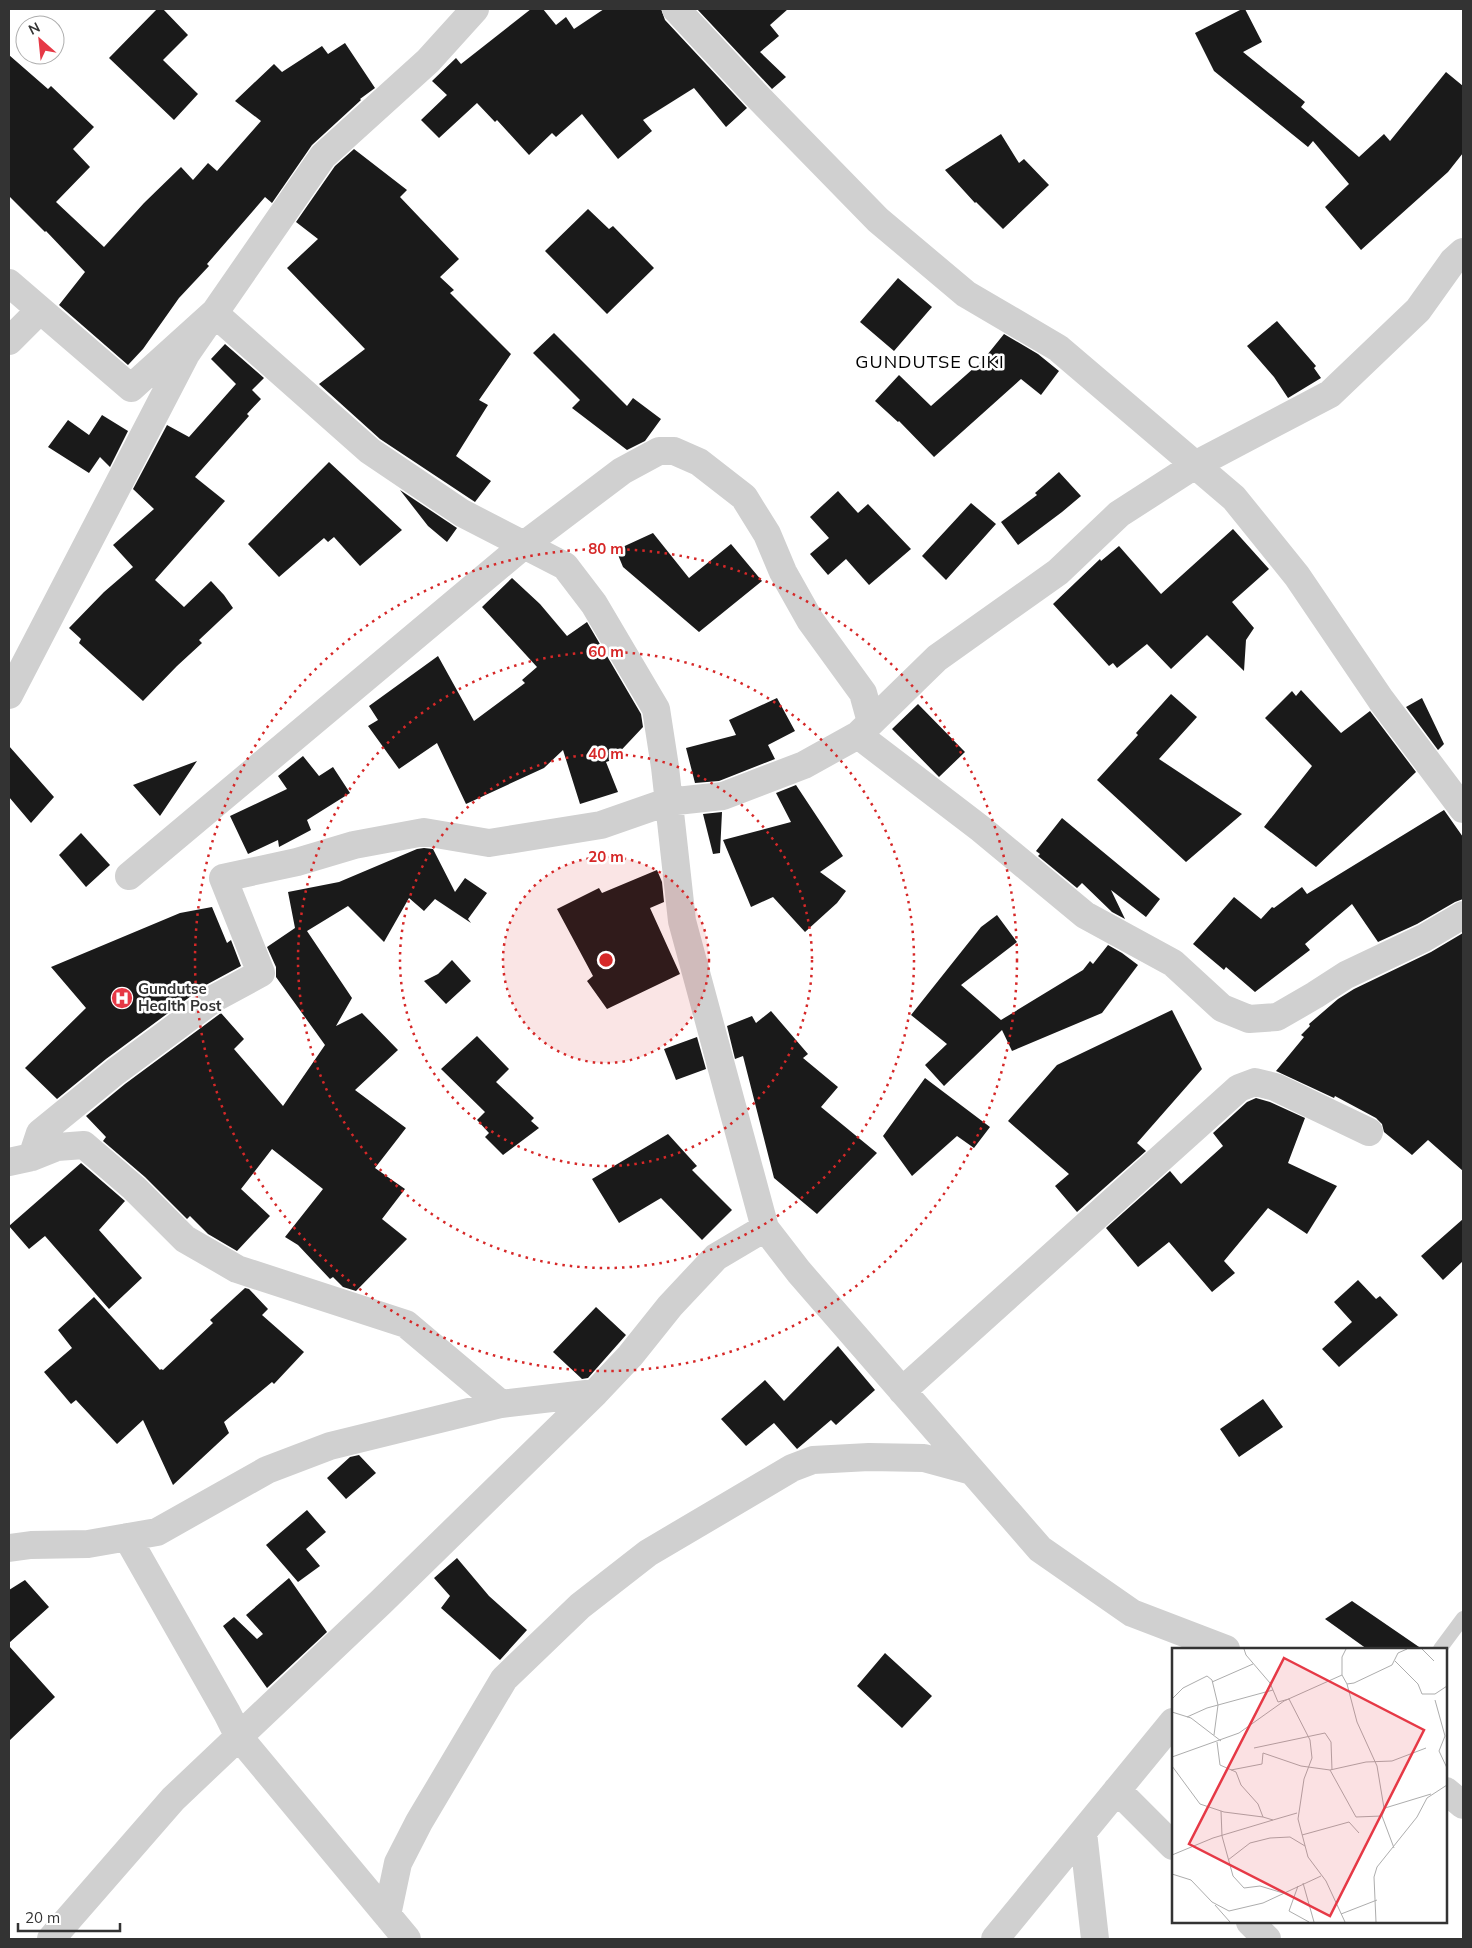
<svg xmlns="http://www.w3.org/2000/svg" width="1472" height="1948" font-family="Mulish,sans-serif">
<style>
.building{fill:#1a1a1a}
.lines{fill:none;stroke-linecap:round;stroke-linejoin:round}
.lane{stroke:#d0d0d0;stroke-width:14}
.street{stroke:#d0d0d0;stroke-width:28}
.ring{fill:none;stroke:#d62828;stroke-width:2.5;stroke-dasharray:2.5 5}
.labels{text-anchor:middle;stroke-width:5;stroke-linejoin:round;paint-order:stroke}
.poi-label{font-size:15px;font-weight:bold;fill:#333;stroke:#fff;text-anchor:start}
.quarter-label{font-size:18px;letter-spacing:1px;fill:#000;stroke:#fff}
.inset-road{fill:none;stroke:#adadad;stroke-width:1}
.view{fill:#e63946;fill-opacity:0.15;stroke:#e63946;stroke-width:2.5}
.inset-edge{fill:none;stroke:#333;stroke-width:2.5}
.centre{fill:#d62828;stroke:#fff;stroke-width:2.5}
.ring-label{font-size:15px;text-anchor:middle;font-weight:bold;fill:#d62828;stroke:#fff;stroke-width:5;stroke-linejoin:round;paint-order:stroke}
</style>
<rect width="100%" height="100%" fill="#fff"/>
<path class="building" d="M157,9H163L188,35L163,60L198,94L174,120L109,58Z
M531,9H543L556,25L566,17L574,29L604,9H661L665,20L747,108L726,127L694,88L643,120L652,131L618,159L582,114L556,137L552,133L529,155L497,120L495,122L477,103L439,138L421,120L447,95L432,81L456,58L461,64Z
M697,9H788L770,25L779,36L760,52L786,77L772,89Z
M1242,9H1245L1262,42L1243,52L1305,102L1301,107L1359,157L1384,134L1390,141L1446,72L1463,86V153L1448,172L1361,250L1325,207L1349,184L1313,141L1308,147L1214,71L1195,33Z
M345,43L375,88L360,99L361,100L312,145L272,203L265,197L207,264L209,266L179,298L143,349L128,365L59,305L85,272L46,231L45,232L9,196V55L48,89L51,86L94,127L73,149L90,167L56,202L104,247L144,203L181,167L193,180L208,163L217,171L261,121L235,101L274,64L282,72L322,46L328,54Z
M1001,134L1019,163L1024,159L1049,185L1003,229L976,202L975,203L945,170Z
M354,149L407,190L400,197L459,259L440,277L454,290L450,293L511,354L479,400L488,405L456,456L491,481L475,502L380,439L319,384L365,349L287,268L318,239L296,222L335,166Z
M588,209L609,229L613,226L654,268L607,314L545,251Z
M898,278L932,307L894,351L860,322Z
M1277,321L1316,366L1314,368L1321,378L1288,398L1274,377L1247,346Z
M554,333L627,406L633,398L661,419L645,441L627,450L572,408L580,400L533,353Z
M1004,334L1038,354L1059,371L1041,395L1021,379L934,457L899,421L898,422L875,401L899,375L931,406L983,360Z
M225,344L264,378L252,390L261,399L247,414L249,416L195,477L225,501L155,580L184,607L211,581L224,595L233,608L199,640L202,643L177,666L143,701L79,643L81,639L69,628L104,592L133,567L113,545L154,509L133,489L167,425L189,437L236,384L211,359Z
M102,415L128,431L110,467L100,457L89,473L48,447L68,420L89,435Z
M329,462L402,530L360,566L334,537L328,542L324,538L279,577L248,544Z
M1059,472L1081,496L1062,512L1018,545L1001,522L1037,495L1035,493Z
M400,490L457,528L447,542L428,526Z
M838,491L858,513L868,504L911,549L869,585L846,559L828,575L810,554L829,538L810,517Z
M971,503L996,524L946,580L922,556Z
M1233,529L1269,569L1232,602L1254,628L1246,640L1244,671L1207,635L1171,669L1147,644L1117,668L1113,663L1109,666L1053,604L1100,559L1101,561L1119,546L1161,594Z
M653,533L689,578L731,544L762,581L699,632L623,567L616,550Z
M512,578L540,604L567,636L587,622L641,714L643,727L612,760L606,762L618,792L580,804L563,750L544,768L466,804L437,743L399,769L368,726L378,720L369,706L438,656L474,721L525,683L522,680L537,667L482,607Z
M1301,690L1341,733L1370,711L1416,772L1316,867L1264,827L1312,766L1265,718L1292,691L1296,696Z
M1171,694L1197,717L1159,759L1242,814L1186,862L1097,780L1138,735L1136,733Z
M777,698L795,731L768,745L775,759L719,781L695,783L686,748L736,735L729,720Z
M1422,698L1444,744L1438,750L1406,707Z
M918,704L965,752L939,777L892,729Z
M9,746L54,797L31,823L9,797Z
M303,756L319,776L333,767L350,793L307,820L311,830L279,847L278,840L248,854L230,816L287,789L278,776Z
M197,761L160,816L133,785Z
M796,785L843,856L820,872L846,891L837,903L805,932L773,897L751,907L723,840L791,822L776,793Z
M1444,810L1463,837V899L1455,902L1417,924L1378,942L1352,904L1305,944L1310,950L1255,992L1226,967L1224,970L1193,944L1234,897L1261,919L1272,907L1274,908L1302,887L1307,894Z
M722,812L720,853L713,854L703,814Z
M1062,818L1160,899L1146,917L1111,890L1125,919L1112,912L1082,883L1077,888L1038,856L1040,854L1036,851Z
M81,833L110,865L86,887L59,855Z
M424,848L433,849L455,892L465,878L487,893L468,919L471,923L435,899L424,911L409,898L384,942L348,906L307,931L352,998L336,1026L362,1013L398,1050L355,1090L406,1128L375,1168L405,1189L382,1219L407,1239L356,1291L343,1287L333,1277L330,1279L298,1245L285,1237L323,1189L272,1149L241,1189L270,1216L237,1251L208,1234L190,1216L187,1219L145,1177L103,1141L106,1137L86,1116L125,1084L221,1013L244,1039L234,1049L283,1106L325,1045L276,977V967L267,947L295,928L288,892L339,882L417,849Z
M657,870L662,882L664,902L650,908L680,974L607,1009L587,981L593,976L557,909L599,888L602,893Z
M212,907L227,943L231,940L241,966L206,985L106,1059L57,1099L25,1068L86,1008L51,967L180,913Z
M997,915L1017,942L961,985L1001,1020L1083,970L1090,961L1093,964L1108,945L1122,953L1138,965L1102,1013L1012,1051L1002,1030L944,1086L925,1065L947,1044L911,1015L981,927Z
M1463,933V1171L1428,1140L1412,1155L1384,1132L1382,1124L1376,1118L1335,1096L1334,1098L1276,1071L1304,1037L1301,1035L1310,1026L1309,1024L1338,999L1354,989L1431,952Z
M452,960L471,981L446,1004L424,981L438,974Z
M1172,1010L1202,1069L1137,1143L1146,1151L1077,1212L1055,1186L1069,1174L1008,1121L1057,1065Z
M771,1011L808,1054L803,1058L838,1087L821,1107L877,1153L817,1214L774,1178L743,1056L735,1059L727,1026L752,1016L756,1023Z
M477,1036L509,1069L496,1082L534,1118L531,1121L539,1128L503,1155L485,1137L489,1133L477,1120L485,1112L441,1069Z
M697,1037L706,1069L676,1080L664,1049Z
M925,1078L990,1127L974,1148L957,1136L912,1176L883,1136Z
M1256,1098L1270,1102L1305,1118L1288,1163L1337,1186L1307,1234L1268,1208L1224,1261L1235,1273L1212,1292L1169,1242L1138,1267L1106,1228L1170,1171L1181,1184L1223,1146L1213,1133L1247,1102Z
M668,1134L697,1166L692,1170L732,1210L702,1240L661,1198L619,1223L592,1179Z
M81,1163L125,1201L99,1230L142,1278L109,1309L45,1236L29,1249L9,1226Z
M1463,1219V1261L1443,1280L1421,1256Z
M1358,1280L1376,1299L1380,1296L1398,1315L1339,1367L1322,1349L1352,1322L1334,1302Z
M245,1288L249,1289L268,1309L262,1315L304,1352L274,1384L272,1382L224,1422L229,1433L173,1485L143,1420L117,1444L76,1400L71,1404L44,1372L72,1348L58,1330L94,1297L160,1370L161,1369L163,1370L213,1323L210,1320Z
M596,1307L626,1335L588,1378L582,1379L553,1352Z
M838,1346L875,1390L836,1425L831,1420L797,1449L774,1423L746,1446L721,1419L765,1380L784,1401Z
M1263,1399L1283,1427L1239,1457L1220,1429Z
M359,1455L376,1473L346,1499L327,1478L350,1457Z
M307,1510L326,1532L306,1549L320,1566L298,1582L266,1545Z
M457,1558L489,1596L527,1630L500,1660L441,1608L450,1596L434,1578Z
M289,1578L327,1632L267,1688L223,1626L234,1617L257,1639L263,1634L246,1615Z
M25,1580L49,1607L9,1643V1590Z
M1352,1601L1422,1649H1367L1325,1619Z
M9,1646L55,1697L9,1741Z
M885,1653L932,1696L902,1728L857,1686Z"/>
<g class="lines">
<path class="lane" d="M1440,1649L1463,1618"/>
<path class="street" d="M676,9L756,95L878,220L966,294L1058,348L1234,498L1297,576L1381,700L1463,809
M9,283L131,388L214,313L370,451L462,513L565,566L594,604L656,709L665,767L682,921L765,1228L799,1272L1040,1549L1132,1613L1226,1649
M9,341L40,310
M9,695L186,354L323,156L428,61L475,9
M858,735L981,829L1085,915L1173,963L1222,1008L1249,1019L1277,1017L1315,995L1346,975L1424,938L1463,915
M129,876L524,545L622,471L659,451H674L699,462L744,497L767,534L783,572L810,620L863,693L871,722
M32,1157L40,1133L115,1072L215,998L261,973L223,878L297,862L354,845L424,832L489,843L601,825L667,802L723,796L804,765L858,735L937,658L1058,572L1119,514L1195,465L1330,394L1418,310L1453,261L1463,252
M9,1162L32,1157L57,1147L84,1145L134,1188L185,1239L237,1269L406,1324L501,1404L595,1393L630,1356L670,1306L716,1257L765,1228
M902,1391L1239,1088L1255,1082L1275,1087L1369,1132
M127,1537L227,1713L239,1737L407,1939
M9,1548L31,1545L88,1544L157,1532L267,1470L330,1446L501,1404
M1117,1790L1173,1846
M1446,1791L1463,1805
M1083,1832L1095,1939
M387,1915L398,1863L419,1822L504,1679L580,1606L648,1553L792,1468L813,1460L869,1457L924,1458L972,1471
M1250,1922L1267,1939
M51,1939L173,1799L381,1602L595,1393
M995,1939L1173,1722"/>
</g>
<circle cx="606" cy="960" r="103" fill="#d62828" fill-opacity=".12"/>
<g class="ring">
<circle cx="606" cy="960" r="103"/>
<circle cx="606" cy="960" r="206"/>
<circle cx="606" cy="960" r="308"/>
<circle cx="606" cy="960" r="411"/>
</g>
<defs>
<g id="hospital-disc" transform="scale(1.125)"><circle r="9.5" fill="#e63946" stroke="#fff"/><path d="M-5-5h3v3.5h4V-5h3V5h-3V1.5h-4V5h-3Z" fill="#fff"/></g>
</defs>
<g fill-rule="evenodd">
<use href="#hospital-disc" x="122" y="998"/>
</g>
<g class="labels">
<g class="poi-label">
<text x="138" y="994">Gundutse<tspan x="138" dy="17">Health Post</tspan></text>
</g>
<g class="quarter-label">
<text x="930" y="368">GUNDUTSE CIKI</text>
</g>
</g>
<g transform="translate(1172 1648)">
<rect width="275" height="275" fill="#fff"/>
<path class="inset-road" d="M72,1L74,7L98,35L106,54L117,51L138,92L140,110L132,131L126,171L136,209L154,233L173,274M250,1L262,13M223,13L246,36L250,46H263L275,38M170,27L175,36L182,35L220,17L226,5L235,1M40,34L81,16M175,36L185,74L205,118L212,160M0,51L11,40L35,28L40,32L46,57L42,87M263,52L273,88L267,103L275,120M0,64L19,70L49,93M15,69L35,60L101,42M45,94L48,117L64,124L69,137L86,156L91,169L101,172L125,165M82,100L153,85L159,94L160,122M0,109L67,85L112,53L170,27V9L174,1M0,118L28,156L52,164L91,169M59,122L90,116L91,105L129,118L158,122L194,114L220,113L254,100M158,122L184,169L210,168L213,160L259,146M49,163L50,188L61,228L72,240L88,238L111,245M210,168L222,200M130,187L177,174L187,185M0,207L41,190L101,172M56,212L78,195L98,190L118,189L133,198M0,226L19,232L40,254L57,263L91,255L149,228M131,235L142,274M126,238L117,263L137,274M43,257L58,274M169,266L205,252M204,274L202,229L205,219L245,169L255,150L275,137"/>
<path class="view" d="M112,10L252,82L158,268L17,196Z"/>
<rect width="275" height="275" class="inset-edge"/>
</g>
<circle cx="606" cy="960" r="8" class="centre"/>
<g class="ring-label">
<text x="606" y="554">80 m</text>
<text x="606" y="657">60 m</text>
<text x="606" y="759">40 m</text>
<text x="606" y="862">20 m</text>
</g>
<rect width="1472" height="1948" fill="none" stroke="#333333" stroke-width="20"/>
<g transform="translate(40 40) rotate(333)"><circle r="24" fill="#ffffff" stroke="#adadad"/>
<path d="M0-4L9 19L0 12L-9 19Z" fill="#e63946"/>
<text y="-8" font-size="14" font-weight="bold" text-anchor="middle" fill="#333333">N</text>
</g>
<path d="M18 1923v8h102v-8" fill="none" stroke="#333333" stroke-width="2.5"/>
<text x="25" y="1923" font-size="15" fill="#333333" stroke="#ffffff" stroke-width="4" paint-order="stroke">20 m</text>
</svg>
